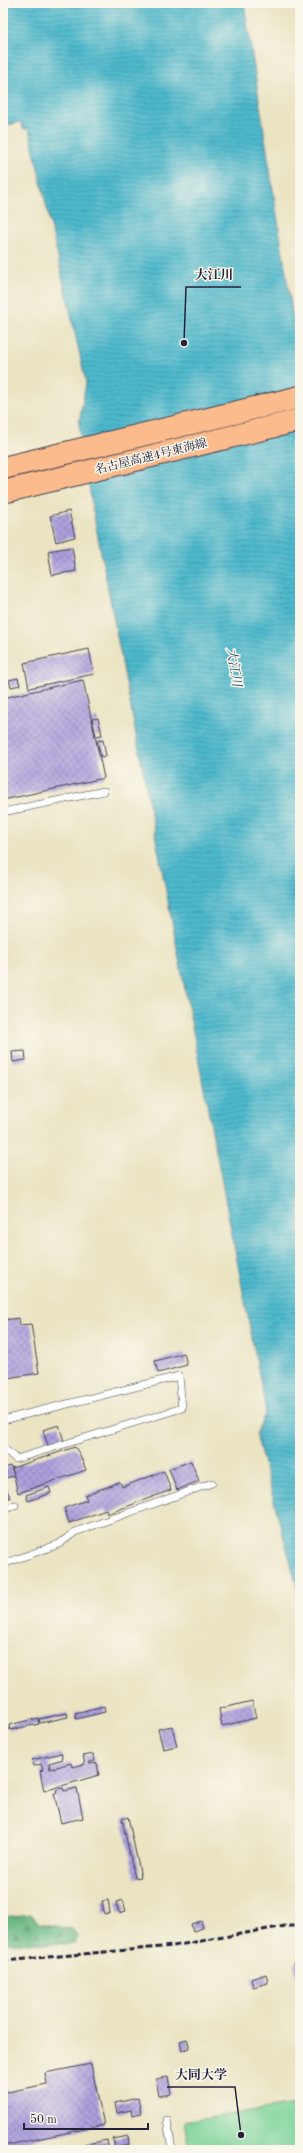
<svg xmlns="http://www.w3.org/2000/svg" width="303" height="2153" font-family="'Old Standard TT','Noto Serif JP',serif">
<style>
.forest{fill:url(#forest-firs);stroke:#446c5e}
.pitch{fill:#7cd398;stroke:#4f7a6a}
.water{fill:url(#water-rules);stroke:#396e84}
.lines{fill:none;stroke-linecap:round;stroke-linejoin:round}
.stream{stroke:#50bacd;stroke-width:5}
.building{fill:url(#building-cross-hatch)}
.service-casing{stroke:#403f4f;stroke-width:8}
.motorway-casing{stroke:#403f4f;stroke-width:24}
.service{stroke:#fff;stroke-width:7}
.motorway{stroke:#fbbb8d;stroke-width:22}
.rail{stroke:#22223b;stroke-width:3;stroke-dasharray:6 3;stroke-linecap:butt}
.labels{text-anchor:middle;stroke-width:3;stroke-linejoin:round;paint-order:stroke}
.street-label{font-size:12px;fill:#22223b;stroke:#fbf7ec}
.water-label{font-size:13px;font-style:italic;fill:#32576e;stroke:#fbf7ec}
.leader{fill:none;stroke:#22223b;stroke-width:1.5}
.callout-dot{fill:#22223b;stroke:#fbf7ec;stroke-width:1.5}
.callout-label{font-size:13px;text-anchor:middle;font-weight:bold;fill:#22223b;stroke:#fbf7ec;stroke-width:3;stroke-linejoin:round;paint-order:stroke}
</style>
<defs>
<pattern id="forest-firs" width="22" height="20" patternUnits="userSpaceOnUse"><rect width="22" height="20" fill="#65b580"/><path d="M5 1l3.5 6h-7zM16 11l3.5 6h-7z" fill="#53936a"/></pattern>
<pattern id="water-rules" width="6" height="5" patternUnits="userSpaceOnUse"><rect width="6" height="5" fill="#50bacd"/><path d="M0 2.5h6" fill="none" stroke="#4297a8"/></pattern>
<pattern id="building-cross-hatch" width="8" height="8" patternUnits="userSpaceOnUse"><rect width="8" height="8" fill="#aea0de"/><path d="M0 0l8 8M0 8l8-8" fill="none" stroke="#8d82b5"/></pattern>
</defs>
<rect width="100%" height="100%" fill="#fbf7ec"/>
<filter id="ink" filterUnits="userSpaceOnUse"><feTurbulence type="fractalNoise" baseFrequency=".025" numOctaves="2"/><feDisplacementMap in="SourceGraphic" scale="8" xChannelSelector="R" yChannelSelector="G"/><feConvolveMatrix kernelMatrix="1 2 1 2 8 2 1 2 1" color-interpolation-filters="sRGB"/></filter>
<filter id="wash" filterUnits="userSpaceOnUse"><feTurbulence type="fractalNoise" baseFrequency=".012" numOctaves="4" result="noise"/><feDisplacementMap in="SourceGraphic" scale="16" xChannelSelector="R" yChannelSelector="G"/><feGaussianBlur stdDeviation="0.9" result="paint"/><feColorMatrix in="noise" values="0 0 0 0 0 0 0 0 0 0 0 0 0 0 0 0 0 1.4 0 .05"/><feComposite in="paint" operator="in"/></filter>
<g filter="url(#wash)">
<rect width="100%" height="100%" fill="#eae4c3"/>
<path class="forest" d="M31,1914L39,1923L72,1929L77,1935L76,1944L3,1943V1917Z"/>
<path class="pitch" d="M300,2103V2150H189L184,2122Z"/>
<path class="water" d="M3,3H244L300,363V1598L256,1434L266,1411L93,511L79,424L86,382L29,129H23L21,122L3,126Z"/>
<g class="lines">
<path class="stream" d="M3,2051H6"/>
</g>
<g id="blocks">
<path class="building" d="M69,511L75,537L56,542L50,516Z
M72,547L76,571L52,575L48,551Z
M89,649L94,674L29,688L24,663Z
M18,678L20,685L11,687L9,680Z
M83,680L104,778L3,800V698Z
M98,718L102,735L96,736L92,719Z
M103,740L106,756L101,757L97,741Z
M25,1051L26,1060L13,1062L12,1052Z
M19,1318L20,1325L31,1324L39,1373L7,1378L5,1364H3V1320Z
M184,1353L187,1365L158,1373L155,1361Z
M59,1425L64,1441L48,1446L43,1430Z
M75,1447L80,1455L86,1470L18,1493L12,1468Z
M191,1461L199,1481L177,1490L169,1469Z
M11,1466L14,1476L5,1478L3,1468Z
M164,1471L171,1490L107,1514L106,1510L69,1523L64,1508L87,1500L85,1495L120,1482L122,1487Z
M3,1479L10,1498L3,1500Z
M49,1487L51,1493L28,1501L26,1495Z
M252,1701L256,1718L222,1726L219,1709Z
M104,1706L105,1712L76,1719L75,1713Z
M67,1713L68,1717L40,1723L39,1719Z
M38,1718L39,1724L10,1730L9,1725Z
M172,1726L177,1746L163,1749L158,1729Z
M61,1753L63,1759L49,1763L50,1769L71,1763L72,1767L85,1764L83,1756L93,1754L95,1761L89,1762L90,1764L97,1763L99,1775L44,1791L40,1771L43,1770L41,1764L34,1766L32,1760Z
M63,1788L64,1791L77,1788L83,1818L61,1823L54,1793H57L56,1790Z
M128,1817L141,1877L135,1878L122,1819Z
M108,1900L110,1913L104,1914L102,1901Z
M123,1900L126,1911L119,1913L116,1902Z
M201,1921L203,1928L193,1931L191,1924Z
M300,1961V1987H299L294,1963Z
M266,1974L268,1983L253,1987L251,1979Z
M187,2039L190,2048L182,2051L180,2041Z
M91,2064L104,2125L3,2146V2093L47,2084L45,2073Z
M168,2077L171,2094L159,2096L156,2079Z
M138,2098L141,2113L132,2115L131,2110L117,2113L115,2103Z
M128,2136L129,2144L115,2147L113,2139Z
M107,2140L109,2150H60V2149Z"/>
</g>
</g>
<g filter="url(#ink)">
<use href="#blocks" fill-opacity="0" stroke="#403f4f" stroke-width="1"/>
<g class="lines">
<g class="service-casing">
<path id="service" d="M3,812L104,791
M3,1420L179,1376L182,1408L16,1459L3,1448
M3,1510L15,1505
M3,1564L59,1544L75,1532L212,1483
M167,2120L172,2150"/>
</g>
<g class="motorway-casing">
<path id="motorway" d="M3,468L300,397
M3,492L300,420"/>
</g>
<use href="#service" class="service"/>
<use href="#motorway" class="motorway"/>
<path class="rail" d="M3,1961L173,1946L285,1926H300"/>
</g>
</g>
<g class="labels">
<g class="street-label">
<text transform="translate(151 456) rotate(-14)" y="4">名古屋高速4号東海線</text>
</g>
<g class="water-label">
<text transform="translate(235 667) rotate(81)" y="5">大江川</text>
</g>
</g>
<path class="leader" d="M184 343L186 287H241M241 2135L235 2087H167"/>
<g class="callout-dot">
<circle cx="184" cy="343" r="4"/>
<circle cx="241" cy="2135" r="4"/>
</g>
<g class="callout-label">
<text x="214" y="279">大江川</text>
<text x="201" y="2079">大同大学</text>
</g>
<rect width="303" height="2153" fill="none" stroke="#fbf7ec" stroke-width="16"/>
<path d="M24 2123v6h124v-6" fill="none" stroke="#22223b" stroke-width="2"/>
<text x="30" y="2123" font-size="12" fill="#22223b" stroke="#fbf7ec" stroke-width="3" paint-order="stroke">50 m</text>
</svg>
